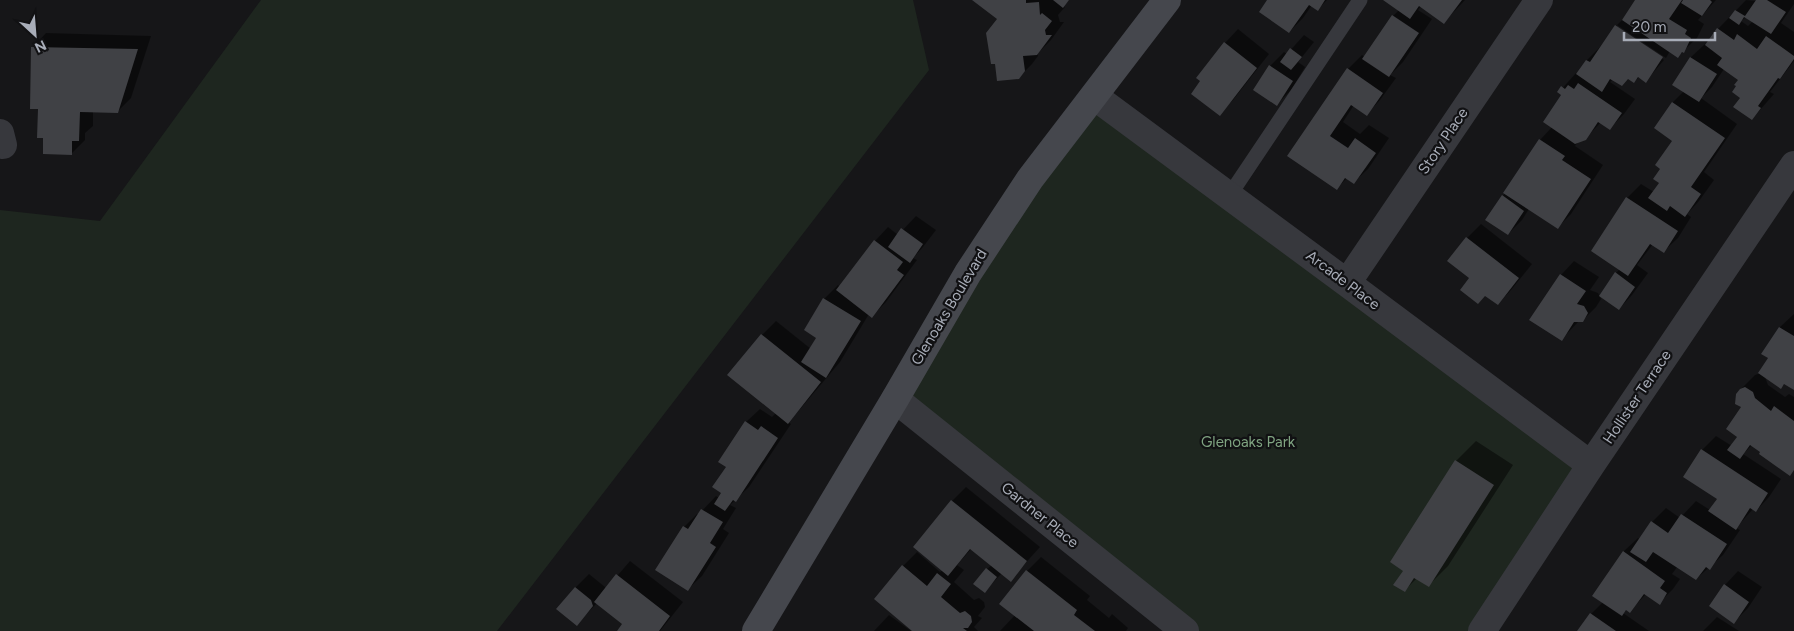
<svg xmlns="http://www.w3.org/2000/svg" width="1794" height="631" font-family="Figtree,sans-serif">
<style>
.green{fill:#1e261f}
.shadow{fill:#0007;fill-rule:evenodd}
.building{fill:#404145}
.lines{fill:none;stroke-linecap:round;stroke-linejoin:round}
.lane{stroke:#37383d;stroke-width:15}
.street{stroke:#37383d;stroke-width:28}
.secondary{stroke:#45474d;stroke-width:28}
.labels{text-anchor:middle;stroke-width:4.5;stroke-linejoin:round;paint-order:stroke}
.street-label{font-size:15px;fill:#a8adb8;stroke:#111113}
.park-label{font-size:15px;fill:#7fa381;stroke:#111113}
</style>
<rect width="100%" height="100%" fill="#161618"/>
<path class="green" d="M261,0H913L929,70L497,631H0V210L100,221Z
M1094,96L1591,465L1482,631H1185L895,399Z"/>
<path class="shadow" d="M974,0H1069L1063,6L1065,7L1058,15L1060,22H1064L1051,40L1038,53V56L1032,64L1018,78L999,19Z
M1269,0H1327L1318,9L1312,5L1303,18L1289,32Z
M1385,0H1465L1444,22L1421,6L1418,10L1432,19L1403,62L1390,75L1396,78L1380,100L1367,114L1354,105L1343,122L1360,134L1369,125L1389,138L1368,169L1354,182L1347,178L1337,188L1289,155L1348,69L1362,55L1365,57L1393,16L1399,10Z
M1637,0H1716L1698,20L1704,24L1697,38L1678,56L1670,51L1666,58L1617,25V28L1664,60L1645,82L1639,77L1634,82L1629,78L1613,79L1610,82L1635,99L1624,114L1610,128L1601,122L1585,139L1578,142L1575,146L1603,165L1571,214L1557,228L1529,209L1522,220L1508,234L1503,196L1540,140L1552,127L1563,95L1559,92L1576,73L1578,74L1587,60L1600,47L1616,26L1627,15Z
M1746,0L1756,1L1757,0H1794V4L1781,23L1794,32V61L1770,92L1774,94L1752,119L1742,97L1739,79L1724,69L1712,87L1701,98L1737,124L1704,172L1714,180L1699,201L1687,214L1691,217L1678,238L1664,251L1653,244L1637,265L1648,273L1632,295L1619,309L1616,273L1620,269L1592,251L1627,198L1641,184L1654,192L1661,183L1662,169L1674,141L1655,128L1673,102L1684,91L1674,84L1691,57L1705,44L1706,45L1718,29ZM1746,17L1753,21L1748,26L1741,21Z
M1238,29L1269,54L1233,100L1219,114L1225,43Z
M46,33L151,36L131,98L117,112L93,111V126L85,133V140L71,154L44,137L39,108L33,47Z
M1304,35L1314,42L1298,62L1305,67L1291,90L1277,104L1270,66L1284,52L1287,54Z
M916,216L936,230L923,247L913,258L917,260L886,302L872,316L869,314L840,362L801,408L788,422L791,424L749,487L730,505L736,508L723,529L729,533L702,576L688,589L684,527L697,514H699L716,496L719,498L723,493L728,466L746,422L760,409L772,417L776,413L729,375L762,335L776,321L811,349L818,338L824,299L838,285L840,287L875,241L888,227L898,235Z
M1481,224L1532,264L1511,290L1498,304L1470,278L1449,261L1467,238Z
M1574,261L1599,277L1590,290L1598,293L1601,299L1596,307L1582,321H1579L1561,340V275Z
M1794,314V389L1785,383L1781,387L1765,377L1768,385L1785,397L1789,394L1794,397V470L1790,474L1752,445L1743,454L1781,479L1769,497L1756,511L1753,509L1736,528L1740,530L1723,555L1696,579L1678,566L1672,574L1680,579L1673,589L1659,603L1646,594L1630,611L1627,609L1623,613L1649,631H1578L1591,614L1603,602L1594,596L1624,551L1638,538L1640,540L1652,522L1666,508L1680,518L1696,501L1710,510L1719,498L1685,476L1702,450L1716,436L1732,446L1739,436L1743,407L1741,389L1755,375L1761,373L1769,358L1763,353L1780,327Z
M1476,441L1513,465L1448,566L1428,586L1417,578L1405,590V570L1391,562L1456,461Z
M966,487L1040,547L1010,580L1002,573L985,591L987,569L992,565L972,548L957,565L964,570L954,582L974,600L979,598L984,602L985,607L978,616L982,618L974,627L978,631H914L876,599L903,566L917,552L940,572L943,570L914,547L952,501Z
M1041,557L1090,596L1087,600L1109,618L1112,614L1128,628L1126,631H1000L1016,614L1001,604L1027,571Z
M630,561L683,602L660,631H619L624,624L597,603L577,624L575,588L589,574L605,587L606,589Z
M1738,571L1762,587L1748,608L1734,622L1725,585Z
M889,615L911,631H874Z
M1717,617L1739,631H1703Z"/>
<path class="building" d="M972,0H1026V3L1039,2L1040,15L1042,13L1052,21L1045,30L1046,35H1052L1037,55L1023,56L1025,71L1019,79L997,81L995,64H991L986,33L997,19Z
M1053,0H1069L1063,8Z
M1267,0H1325L1318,11L1309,5L1289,33L1259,12Z
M1383,0H1462L1444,24L1419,6L1410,19Z
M1635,0H1682L1669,19L1687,30L1685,34L1691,38L1684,53L1682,52L1678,58L1622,20Z
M1683,0H1710L1712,2L1702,16L1681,3Z
M1756,0H1767L1786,12L1771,34L1744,17L1739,25L1729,18L1735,10L1745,16Z
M1392,15L1419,33L1389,77L1362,59Z
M1615,25L1663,57L1646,83L1638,77L1634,83L1628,79L1622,86L1610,79L1602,92L1576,74L1586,60L1590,62Z
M1717,28L1734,40L1737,34L1757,49L1766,36L1794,56V59L1780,79L1778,78L1758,106L1761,108L1752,120L1733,107L1740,98L1732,92L1736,86L1734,85L1738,80L1717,65L1722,58L1705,45Z
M1224,42L1257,68L1220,116L1191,94L1200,81L1196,78Z
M31,47L138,49L118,113L80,112L79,141H72V155L43,154V138H37L38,109H30Z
M1290,48L1302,57L1291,70L1280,62Z
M1690,57L1717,74L1699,102L1672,85Z
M1269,65L1293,81L1277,106L1253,90Z
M1347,68L1383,93L1367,116L1351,105L1330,136L1348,148L1355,138L1376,153L1354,184L1345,178L1337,190L1287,156Z
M1578,83L1622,113L1610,130L1598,122L1586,140L1575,144L1543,122L1561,95L1557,92L1561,86L1565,89L1568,85L1574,89Z
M1672,102L1725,138L1691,187L1701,194L1685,217L1670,206L1667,211L1648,198L1659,183L1653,179L1660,169L1655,165L1672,141L1654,128Z
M1539,139L1565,156L1562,160L1591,179L1558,229L1503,193Z
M1502,195L1524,211L1508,235L1485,220Z
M1626,197L1678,231L1664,253L1650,244L1628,276L1591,251Z
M901,228L923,244L910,263L888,247Z
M1466,237L1519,278L1498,305L1485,296L1478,304L1460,290L1469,278L1447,261Z
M874,240L903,262L897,270L904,275L872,318L836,290Z
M1615,272L1635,287L1619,310L1599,296Z
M1560,274L1586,291L1577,304L1584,306L1588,313L1583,322H1574L1562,341L1529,320Z
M823,298L861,321L826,378L801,362L816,338L804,330Z
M1779,327L1794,336V390L1784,384L1781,389L1758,373L1768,358L1761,354Z
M761,334L821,382L788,424L727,375Z
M1745,387L1753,392L1755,398L1771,411L1774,406L1794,421V470L1790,476L1759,454L1760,452L1750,445L1740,459L1727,450L1737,437L1726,429L1741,407L1735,404L1736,394L1740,389Z
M745,421L758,430L761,426L778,438L736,502L733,500L725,511L714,504L721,493L712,487L726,467L718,462Z
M1701,449L1768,493L1756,512L1750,508L1736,530L1708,511L1717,499L1683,477Z
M1455,460L1494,485L1429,587L1414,578L1405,592L1393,585L1403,571L1390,562Z
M951,500L1027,561L1011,582L970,549L948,576L913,547Z
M701,509L723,522L710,543L716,547L688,591L655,570L683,526L688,529Z
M1681,514L1727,544L1710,570L1706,567L1696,580L1653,552L1646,562L1630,552L1651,521L1668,533Z
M1623,551L1665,581L1660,588L1667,593L1660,605L1644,594L1630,613L1626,610L1622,616L1592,596Z
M902,565L927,586L937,573L951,584L941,597L960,613L965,611L971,616L972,622L968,628H963L967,631H912L874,599Z
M986,568L997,577L985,593L973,584Z
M1026,570L1077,610L1074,615L1095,631H1034L999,604Z
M616,574L670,616L659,631H617L622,624L594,602Z
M1724,584L1749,602L1734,624L1709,606Z
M575,587L591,600L593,606L577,626L556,609Z
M1590,613L1616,631H1577Z"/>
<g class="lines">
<path class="lane" d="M1229,196L1360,0"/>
<path class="street" d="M1094,96L1347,283L1591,465
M0,133L3,145
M1347,283L1539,0
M895,399L1185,631
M1482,631L1591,465L1794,165"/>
<path class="secondary" d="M756,631L895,399L968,273L1030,179L1167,0"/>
</g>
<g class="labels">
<g class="street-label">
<text transform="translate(1443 141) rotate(-56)" y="5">Story Place</text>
<text transform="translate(1343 280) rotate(37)" y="5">Arcade Place</text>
<text transform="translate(949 307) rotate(-59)" y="5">Glenoaks Boulevard</text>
<text transform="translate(1637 397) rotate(-56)" y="5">Hollister Terrace</text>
<text transform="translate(1040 515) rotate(39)" y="5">Gardner Place</text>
</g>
<g class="park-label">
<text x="1248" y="447">Glenoaks Park</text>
</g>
</g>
<g transform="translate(35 35) rotate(154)" stroke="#111113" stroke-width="4" paint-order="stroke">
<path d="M0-4L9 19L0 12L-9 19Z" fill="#a8adb8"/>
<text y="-8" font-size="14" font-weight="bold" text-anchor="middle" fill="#a8adb8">N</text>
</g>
<path d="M1624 32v8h91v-8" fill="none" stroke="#a8adb8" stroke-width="2.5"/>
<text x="1632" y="32" font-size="15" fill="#a8adb8" stroke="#111113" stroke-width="4" paint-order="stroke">20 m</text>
</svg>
